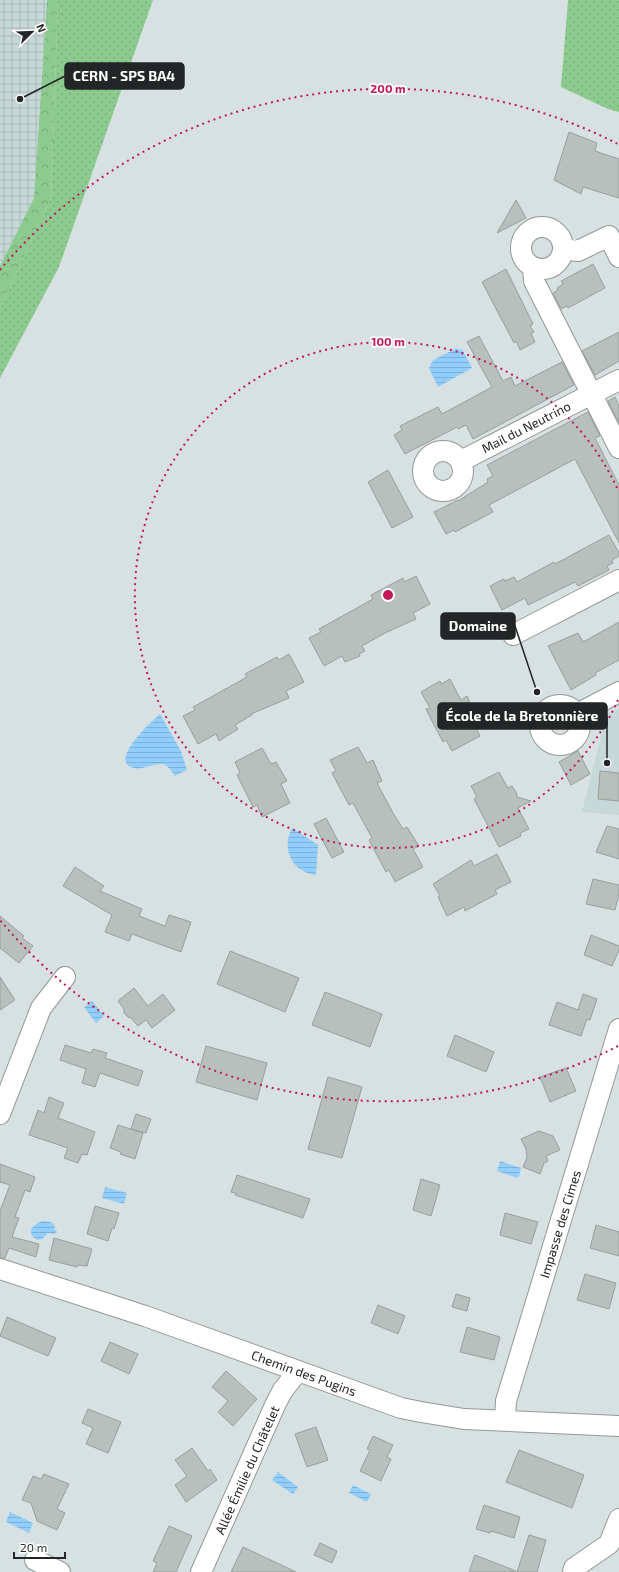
<svg xmlns="http://www.w3.org/2000/svg" width="619" height="1572" font-family="'Exo 2',sans-serif">
<style>
.built{fill:#c6d8d7}
.industrial{fill:url(#industrial-grid)}
.grass{fill:url(#grass-dots)}
.forest{fill:url(#forest-crowns)}
.water{fill:url(#water-rules)}
.building{fill:#b8c0bd;stroke:#989f9c}
.lines{fill:none;stroke-linecap:round;stroke-linejoin:round}
.minor-casing{stroke:#909998;stroke-width:22}
.minor{stroke:#fff;stroke-width:20}
.ring{fill:none;stroke:#c2185b;stroke-width:2;stroke-dasharray:2 4}
.labels{text-anchor:middle;stroke-width:3.5;stroke-linejoin:round;paint-order:stroke}
.street-label{font-size:13px;fill:#232626;stroke:#fff}
.centre{fill:#c2185b;stroke:#fff;stroke-width:2}
.ring-label{font-size:12px;text-anchor:middle;font-weight:bold;fill:#c2185b;stroke:#fff;stroke-width:3.5;stroke-linejoin:round;paint-order:stroke}
.leader{fill:none;stroke:#232626;stroke-width:1.5}
.callout-dot{fill:#232626;stroke:#fff;stroke-width:1.5}
.callout{fill:#232626;stroke:#232626;stroke-width:1.5}
.callout-label{font-size:14px;text-anchor:middle;font-weight:bold;fill:#fff}
</style>
<defs>
<pattern id="industrial-grid" width="8" height="8" patternUnits="userSpaceOnUse"><rect width="8" height="8" fill="#c6d8d7"/><path d="M0 4h8M4 0v8" fill="none" stroke="#aab9b8"/></pattern>
<pattern id="grass-dots" width="8" height="8" patternUnits="userSpaceOnUse"><rect width="8" height="8" fill="#8cca8f"/><path d="M2 2h.1M6 6h.1" fill="none" stroke="#78ad7b" stroke-width="1.8" stroke-linecap="round"/></pattern>
<pattern id="forest-crowns" width="20" height="18" patternUnits="userSpaceOnUse"><rect width="20" height="18" fill="#8cca8f"/><path d="M2 6a3 3 0 1 1 6 0M12 15a3 3 0 1 1 6 0" fill="none" stroke="#78ad7b"/></pattern>
<pattern id="water-rules" width="6" height="5" patternUnits="userSpaceOnUse"><rect width="6" height="5" fill="#91cefb"/><path d="M0 2.5h6" fill="none" stroke="#7db1d7"/></pattern>
</defs>
<rect width="100%" height="100%" fill="#d8e1e1"/>
<path class="built" d="M619,709V815L582,812L607,713Z"/>
<path class="industrial" d="M0,0H47L34,198L0,266Z"/>
<path class="grass" d="M58,0H153L59,267L0,378V309L51,198Z
M568,0H619V112L608,109L561,87Z"/>
<path class="forest" d="M47,0H58L51,198L0,309V266L34,198Z"/>
<path class="water" d="M457,348L460,350L462,349L472,368L438,387L429,368L433,360Z
M160,714L181,751L187,770L175,776C171,771 168,764 161,764C152,764 142,770 134,768C107,762 152,721 160,714Z
M292,828L318,845L316,875C292,872 281,849 292,828Z
M92,1001L104,1016L96,1023L84,1007Z
M500,1161L521,1168L519,1177L517,1176V1178L497,1171Z
M105,1187L127,1193L124,1204L102,1198Z
M42,1221C48,1221 51,1221 55,1226L54,1230H56L57,1232L54,1234L48,1233L42,1239L37,1240L32,1236C29,1228 35,1224 42,1221Z
M278,1472L298,1487L293,1494L272,1480Z
M353,1485L371,1494L367,1502L349,1493Z
M10,1512L33,1523L29,1533L6,1522Z"/>
<path class="building" d="M569,132L597,143L595,151L619,159V198L583,187L581,194L554,180Z
M516,200L526,218L497,233Z
M593,264L605,288L568,308L567,306L561,309L553,293L558,290L557,288L563,284L561,281Z
M506,269L533,324L530,326L534,332L531,333L535,342L520,350L516,341L514,343L482,282Z
M619,332V361L595,375L582,351Z
M479,336L503,381L511,377L515,386L562,362L574,385L473,439L466,425L458,429L457,427L405,454L394,435L402,430L400,426L438,407L442,414L492,387L467,342Z
M615,397L619,406V423L608,401Z
M588,412L600,436L595,438L619,485V543L575,459L489,505L493,512L455,532L454,530L446,534L434,512L458,500V501L488,482L487,479L493,476L487,465Z
M388,470L413,517L392,528L368,482Z
M609,535L619,553V556L612,560L613,563L607,566L609,570L578,586L575,582L528,605L525,598L502,610L490,586L504,579L505,581L514,577L517,582L554,562L555,564Z
M416,576L430,604L413,613L416,619L385,633L362,646L365,651L359,654L360,656L345,662L342,656L324,666L309,638L321,632L319,629L373,599L371,595L403,578L404,582Z
M619,622V660L595,673L596,675L571,690L548,646L578,633L583,642Z
M289,654L304,682L286,691L289,698L251,714L252,715L235,725L238,729L219,741L216,734L198,744L183,716L195,710L193,707L247,677L245,674L277,657L279,660Z
M450,679L461,700L467,696L476,717L472,720L480,736L452,751L446,740L443,742L433,723L426,709L430,708L421,692L440,681L441,684Z
M358,747L367,763L373,760L382,781L377,783L393,813L403,829L407,827L419,846L413,849L423,867L395,882L389,870L386,872L369,840L372,838L359,814L353,803L349,805L332,773L336,771L330,760Z
M262,748L271,764L276,762L287,781L281,784L290,803L262,817L257,805L253,807L237,775L240,773L235,762Z
M578,751L590,774L571,785L559,762Z
M600,771L619,773V801L598,799Z
M499,772L508,788L512,786L517,794V797L531,801L518,808L529,829L520,833L521,836L499,847L474,799L477,797L471,786Z
M326,818L344,852L332,858L314,824Z
M607,826L619,829V859L596,852Z
M497,854L511,882L495,890L497,894L465,911L464,907L447,916L438,897L440,896L433,884L471,860L474,866Z
M75,867L104,886L100,891L142,909L139,916L165,926L169,915L191,922L181,952L132,934L129,941L105,932L112,915L63,886Z
M593,879L619,885V894L615,910L586,904Z
M0,916L24,936L22,938L33,946L19,963L0,948Z
M591,935L619,946V950L612,966L584,955Z
M230,951L299,978L285,1012L217,984Z
M0,977L15,1000L0,1010Z
M134,988L148,1006L163,994L175,1010L152,1028L146,1020L138,1026L131,1018L128,1017L124,1013V1009L118,1001Z
M325,992L382,1014L370,1047L312,1025Z
M583,994L597,999L590,1020L587,1019L581,1036L549,1025L557,1002L578,1010Z
M455,1035L494,1052L486,1072L447,1056Z
M65,1045L91,1053L93,1049L107,1053L105,1058L143,1071L138,1086L100,1073L95,1087L82,1083L86,1069L60,1060Z
M206,1046L267,1063L257,1100L196,1082Z
M566,1068L576,1091L550,1102L540,1077Z
M328,1077L362,1087L342,1158L308,1149Z
M49,1097L64,1103L58,1118L95,1132L87,1155L82,1154L78,1163L64,1158L68,1148L29,1135L38,1110L44,1113Z
M136,1114L151,1119L146,1133L131,1129Z
M118,1125L143,1133L135,1159L120,1154L121,1152L110,1148Z
M539,1131L553,1136L560,1150L546,1156L548,1161L544,1163L540,1174L523,1167L527,1157L526,1149L521,1139Z
M0,1164L35,1177L30,1192L25,1190L15,1217L19,1218L12,1237L39,1244L36,1257L9,1248L5,1258H0V1211L10,1185L0,1182Z
M237,1175L310,1199L303,1218L235,1195L236,1193L231,1192Z
M421,1179L440,1185L431,1216L413,1210Z
M95,1206L119,1213L114,1229L112,1228L108,1241L87,1234Z
M505,1213L538,1222L531,1244L500,1235Z
M596,1225L619,1232V1256L590,1248Z
M54,1238L92,1249L87,1266L78,1265L77,1267L49,1260Z
M585,1274L616,1283L609,1309L577,1300Z
M456,1294L470,1298L467,1311L452,1307Z
M378,1305L405,1316L398,1334L371,1323Z
M7,1317L56,1338L48,1356L0,1336Z
M467,1327L500,1337L494,1360L460,1352Z
M110,1342L138,1354L129,1374L101,1361Z
M226,1371L257,1399L233,1426L218,1412L228,1401L212,1387Z
M88,1409L121,1422L108,1453L86,1444L93,1428L82,1423Z
M316,1427L328,1460L307,1467L295,1434Z
M373,1436L393,1445L387,1457L391,1459L381,1481L360,1471L370,1450L367,1449Z
M192,1448L208,1471L210,1469L217,1480L186,1502L175,1485L187,1476L175,1460Z
M519,1450L584,1475L572,1508L506,1482Z
M44,1474L69,1484L57,1509L65,1513L57,1530L37,1521L31,1503L22,1500L33,1476L41,1479Z
M484,1505L520,1517L514,1538L491,1531L490,1533L476,1529Z
M169,1526L192,1536L176,1572H153L157,1563L153,1561Z
M529,1535L546,1540L537,1572H517Z
M320,1543L337,1551L332,1563L314,1555Z
M243,1547L296,1572H231Z
M475,1555L516,1571V1572H469Z"/>
<g class="lines">
<g class="minor-casing">
<path id="minor" d="M521 248a21 21 0 1 1 42 0a21 21 0 1 1-42 0Z
M563,249L578,251L609,236L619,257
M533,267L534,281L619,448
M423 471a20 20 0 1 1 40 0a20 20 0 1 1-40 0Z
M461,461L619,380
M513,635L619,580
M540 725a20 20 0 1 1 40 0a20 20 0 1 1-40 0Z
M577,714L619,692
M0,1114L41,1008L65,977
M0,1269L145,1316L401,1408L421,1412L464,1419L619,1426
M505,1420L506,1401L619,1029
M35,1560L60,1572
M201,1572L276,1403L283,1390L298,1371
M573,1572L574,1568L609,1544L619,1519"/>
</g>
<use href="#minor" class="minor"/>
</g>
<g class="ring">
<path d="M618 700A253 253 0 1 1 618 490"/>
<path d="M618 1046A506 506 0 0 1 0 920M0 270A506 506 0 0 1 618 144"/>
</g>
<g class="labels">
<g class="street-label">
<text transform="translate(526 427) rotate(-27)" y="5">Mail du Neutrino</text>
<text transform="translate(560 1224) rotate(-73)" y="5">Impasse des Cimes</text>
<text transform="translate(304 1373) rotate(20)" y="5">Chemin des Pugins</text>
<text transform="translate(247 1470) rotate(-66)" y="5">Allée Émilie du Châtelet</text>
</g>
</g>
<circle cx="388" cy="595" r="6" class="centre"/>
<g class="ring-label">
<text x="388" y="93">200 m</text>
<text x="388" y="346">100 m</text>
</g>
<path class="leader" d="M20 99L65 76M537 692L515 626M607 763L607 716"/>
<g class="callout-dot">
<circle cx="20" cy="99" r="4"/>
<circle cx="537" cy="692" r="4"/>
<circle cx="607" cy="763" r="4"/>
</g>
<g class="callout">
<rect x="65" y="63" width="119" height="26" rx="4"/>
<rect x="441" y="613" width="74" height="26" rx="4"/>
<rect x="438" y="703" width="169" height="26" rx="4"/>
</g>
<g class="callout-label">
<text x="124" y="81">CERN - SPS BA4</text>
<text x="478" y="631">Domaine</text>
<text x="522" y="721">École de la Bretonnière</text>
</g>
<g transform="translate(32 32) rotate(67)" stroke="#ffffff" stroke-width="3" paint-order="stroke">
<path d="M0-3L7 15L0 10L-7 15Z" fill="#232626"/>
<text y="-6" font-size="11" font-weight="bold" text-anchor="middle" fill="#232626">N</text>
</g>
<path d="M14 1552v6h51v-6" fill="none" stroke="#232626" stroke-width="2"/>
<text x="20" y="1552" font-size="12" fill="#232626" stroke="#ffffff" stroke-width="3" paint-order="stroke">20 m</text>
</svg>
